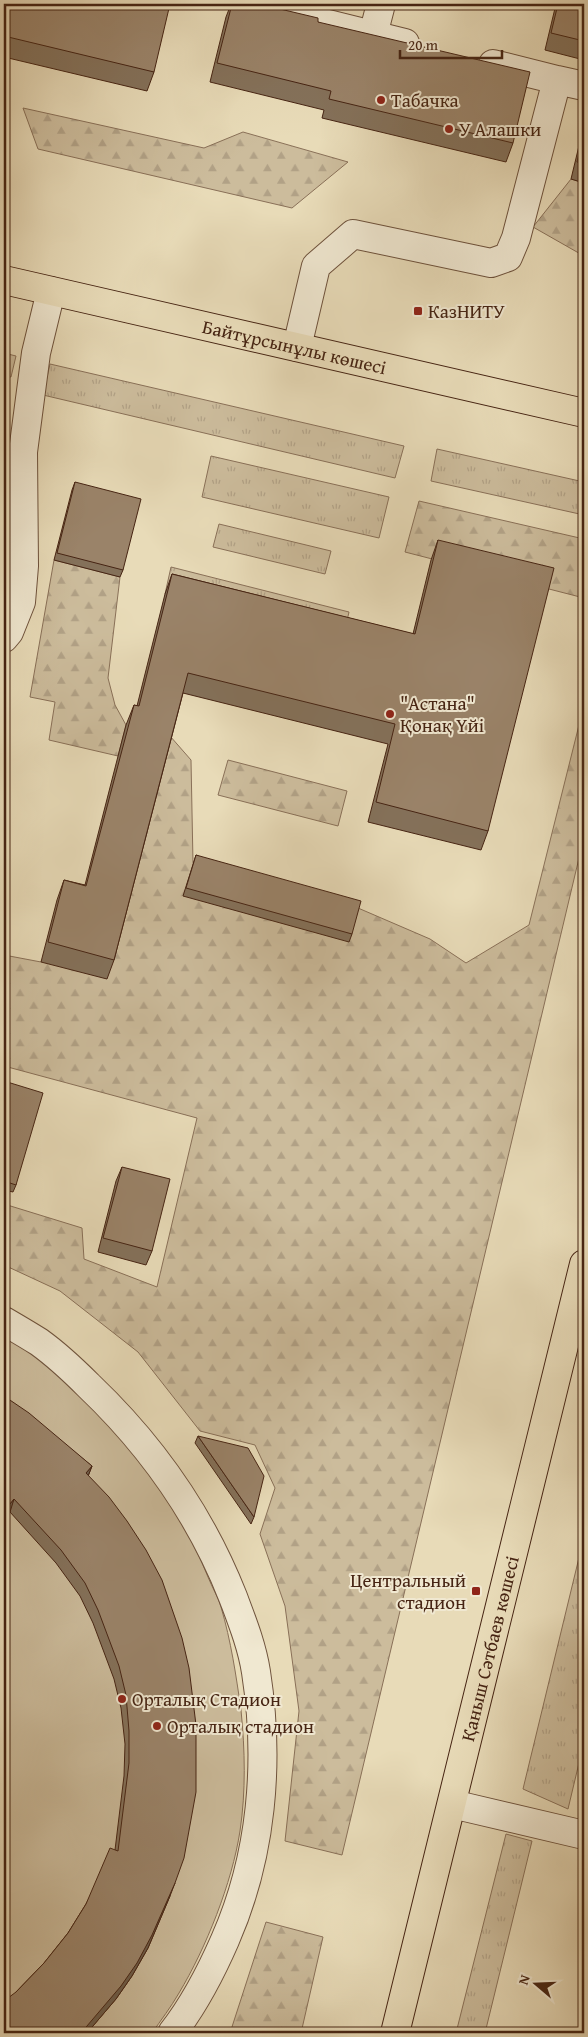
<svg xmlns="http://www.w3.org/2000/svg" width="588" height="2037" font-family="'Gentium Book Plus',serif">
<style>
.grass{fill:url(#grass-tufts);stroke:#897058}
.forest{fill:url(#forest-firs);stroke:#897058}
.garden{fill:#ccbc9c;stroke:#897058}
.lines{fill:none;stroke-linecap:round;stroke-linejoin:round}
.minor-casing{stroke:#6e523c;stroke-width:30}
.major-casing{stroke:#462413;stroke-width:30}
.minor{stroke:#f0e8d1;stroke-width:28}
.major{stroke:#e8dbb8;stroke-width:28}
.wall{fill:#84715a;stroke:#462413}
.shaded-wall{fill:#6c5c4a;stroke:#462413}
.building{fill:#9a8369;stroke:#462413}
.poi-dot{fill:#8f2418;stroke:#f0e8d1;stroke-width:2}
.labels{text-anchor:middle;stroke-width:4;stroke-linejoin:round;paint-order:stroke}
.poi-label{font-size:19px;fill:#462413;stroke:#f0e8d1;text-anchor:start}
.street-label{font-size:19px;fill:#462413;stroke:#f0e8d1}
</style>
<defs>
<pattern id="grass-tufts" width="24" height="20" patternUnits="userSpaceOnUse" patternTransform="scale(1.25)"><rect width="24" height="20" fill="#ccbc9c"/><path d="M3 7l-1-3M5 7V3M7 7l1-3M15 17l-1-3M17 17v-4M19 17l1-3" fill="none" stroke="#b1a186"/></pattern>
<pattern id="forest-firs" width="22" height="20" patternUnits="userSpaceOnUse" patternTransform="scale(1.25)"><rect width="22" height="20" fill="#ccbc9c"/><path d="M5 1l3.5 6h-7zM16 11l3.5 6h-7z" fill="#b1a186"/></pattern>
</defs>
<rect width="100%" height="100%" fill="#e8dbb8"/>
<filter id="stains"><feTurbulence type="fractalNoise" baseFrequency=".004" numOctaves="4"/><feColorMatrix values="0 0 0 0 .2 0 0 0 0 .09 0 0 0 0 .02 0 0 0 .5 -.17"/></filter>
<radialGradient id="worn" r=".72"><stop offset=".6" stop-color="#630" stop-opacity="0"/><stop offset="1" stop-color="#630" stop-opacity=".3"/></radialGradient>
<path class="grass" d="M4,353L16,356L11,377L4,376Z
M50,364L404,446L395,478L43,395Z
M4,412L9,547L4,580Z
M437,449L584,482V515L431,481Z
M211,456L389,497L379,538L202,497Z
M219,524L331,551L325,574L213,547Z
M171,567L349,612L343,638L165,594Z
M584,1537V1742L568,1809L523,1789Z
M506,1834L532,1841L485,2033H456Z"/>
<path class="forest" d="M23,108L204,148L243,132L348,162L292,208L38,149Z
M571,179L584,183V256L533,227Z
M419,501L584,539V598L405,552Z
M54,560L120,577L108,678L115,705L126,725L118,756L49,740L55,702L30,697Z
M584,705V837L342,1855L285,1841L299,1711L285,1606L260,1534L275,1488L255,1445L200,1431L138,1352L60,1291L4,1265V1204L82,1228L84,1259L157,1287L197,1118L4,1066V955L41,962L170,736L191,760L193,863L358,908L430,939L466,963L529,925Z
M228,760L347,791L338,826L218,795Z
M266,1922L323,1937L301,2033H230Z"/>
<path class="garden" d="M4,1333C36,1352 65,1378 91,1404C141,1454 182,1513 208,1577C212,1587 218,1597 221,1607C231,1641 236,1675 241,1710C245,1750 246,1791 240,1831C232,1883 206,1948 179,1993C171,2007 161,2020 152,2033H4Z"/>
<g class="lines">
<g class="minor-casing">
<path id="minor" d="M247,4L405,43
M373,35L381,4
M493,64L557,80
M297,347L316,266L353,234L491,263L508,257L516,238L557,80L584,86
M4,638L9,632L21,602L24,566L23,452L36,353L51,291
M4,1321C16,1328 28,1335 39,1342C57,1355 74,1371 89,1386C152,1446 201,1516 233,1597C242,1621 252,1646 256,1672C270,1762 262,1856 225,1940C211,1972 194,2005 172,2033
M452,1804L584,1835"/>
</g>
<g class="major-casing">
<g id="major">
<path id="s1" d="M4,280L584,413"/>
<path id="s2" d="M395,2033L584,1264"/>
</g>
</g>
<use href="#minor" class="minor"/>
<use href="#major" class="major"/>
</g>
<path class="wall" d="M4,4L154,72L147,91L4,57Z
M231,4H259L318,22L513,143L506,162L322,118L324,110L210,82L226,17Z
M556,4H584V60L545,50Z
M584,125V183L571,179Z
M75,482L123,570L120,577L54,560L72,490Z
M438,540L488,831L481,850L368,822L388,744L183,693L114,960L107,979L41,962L57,900L64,880L85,885L126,725L134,705L137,706L165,594L172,574L413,634L431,560Z
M196,855L352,934L349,942L183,896Z
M4,1081L16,1185L13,1192L4,1190Z
M122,1167L152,1251L146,1265L98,1252L116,1181Z
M4,1396L92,1466L88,1476L170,1896L148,1948L132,1976L116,1999L87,2033H4L16,1992L44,1963L68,1933L86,1904L115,1850L124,1776L125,1744L121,1708L114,1679L93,1623L80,1596L56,1563L10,1512Z
M198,1436L254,1517L251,1524L195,1443Z"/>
<path class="shaded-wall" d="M92,1466L87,1479L86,1473Z
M14,1499L10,1512L4,1519V1511Z
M175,1883L170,1896L148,1948L132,1976L116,1999L87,2033H81Z"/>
<path class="building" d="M4,4H170L154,72L4,36Z
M232,4H259L318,18V22L530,72L513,143L329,99L331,91L217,63Z
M558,4H584V41L551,33Z
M584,133V164L577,162Z
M75,482L141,499L123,570L57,553Z
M438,540L554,568L488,831L376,802L395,724L188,673L114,960L48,942L64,880L86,886L134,705L139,706L172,574L415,634Z
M196,855L361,901L352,934L186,888Z
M4,1081L43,1093L16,1185L4,1181Z
M122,1167L170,1179L152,1251L103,1238Z
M4,1396L29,1413L92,1466L86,1473L109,1497L127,1521L146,1550L162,1580L182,1638L189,1668L196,1725V1792L184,1858L175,1883L152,1935L137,1963L121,1986L81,2033H4V2001L16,1992L44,1963L68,1933L86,1904L110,1848L118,1851L129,1763V1731L126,1695L119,1666L98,1610L85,1583L61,1550L14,1499L4,1511Z
M198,1436L248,1448L264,1476L254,1517Z"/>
<g class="poi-dot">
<circle cx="381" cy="100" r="5"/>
<circle cx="449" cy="129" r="5"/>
<rect x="413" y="306" width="10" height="10" rx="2.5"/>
<circle cx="390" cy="714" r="5"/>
<rect x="471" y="1586" width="10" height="10" rx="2.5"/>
<circle cx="122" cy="1699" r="5"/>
<circle cx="157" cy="1726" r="5"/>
</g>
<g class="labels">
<g class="poi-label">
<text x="391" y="107">Табачка</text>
<text x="459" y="136">У Алашки</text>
<text x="428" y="318">КазНИТУ</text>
<text x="400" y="710">"Астана"<tspan x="400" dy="22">Қонақ Үйі</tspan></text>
<text x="466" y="1587" text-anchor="end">Центральный<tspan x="466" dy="22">стадион</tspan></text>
<text x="132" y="1706">Орталық Стадион</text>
<text x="167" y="1733">Орталық стадион</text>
</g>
<g class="street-label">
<text dy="7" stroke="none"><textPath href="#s1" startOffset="298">Байтұрсынұлы көшесі</textPath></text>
<text dy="7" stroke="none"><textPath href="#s2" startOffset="396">Қаныш Сәтбаев көшесі</textPath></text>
</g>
</g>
<rect width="588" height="2037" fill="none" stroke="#e8dbb8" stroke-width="20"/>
<rect x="5" y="5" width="578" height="2027" fill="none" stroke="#462413" stroke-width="2.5"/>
<rect x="10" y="10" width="568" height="2017" fill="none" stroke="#462413"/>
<g transform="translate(536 1984) rotate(289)" stroke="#f0e8d1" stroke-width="4" paint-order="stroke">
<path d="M0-4L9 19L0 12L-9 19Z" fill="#462413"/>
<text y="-8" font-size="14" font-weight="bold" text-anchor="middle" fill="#462413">N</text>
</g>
<path d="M400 50v8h102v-8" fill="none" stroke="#462413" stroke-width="2.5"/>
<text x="408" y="50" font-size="15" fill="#462413" stroke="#f0e8d1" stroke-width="4" paint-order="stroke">20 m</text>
<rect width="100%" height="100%" filter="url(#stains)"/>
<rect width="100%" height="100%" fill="url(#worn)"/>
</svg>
